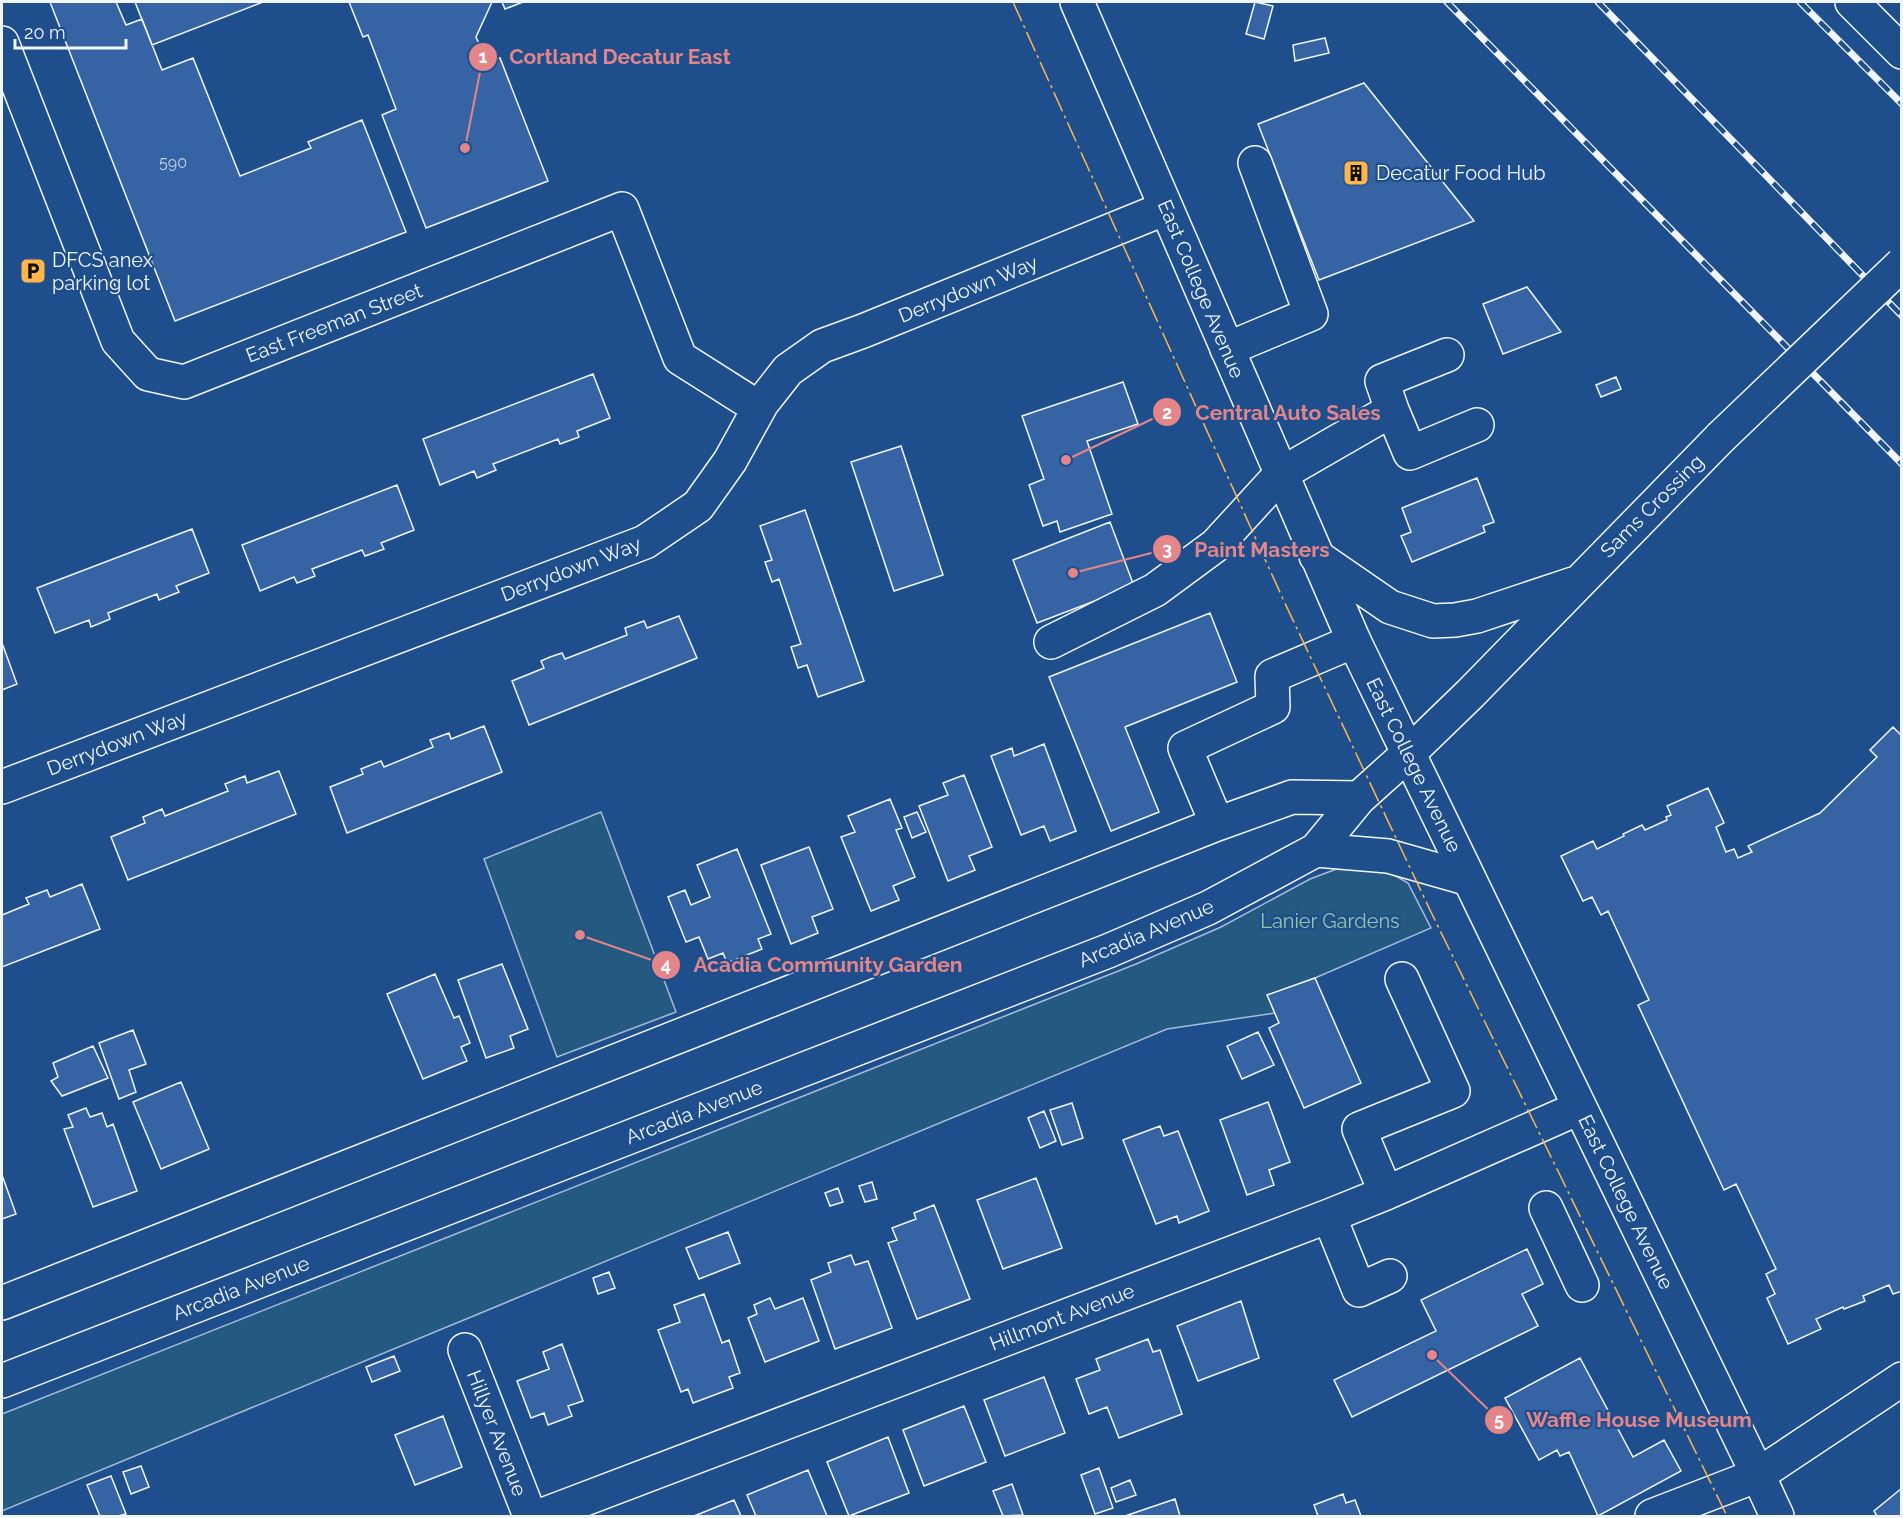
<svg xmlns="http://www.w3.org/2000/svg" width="1903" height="1518" font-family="Raleway,sans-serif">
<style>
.green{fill:#245a82;stroke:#a8bbd7;stroke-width:1.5}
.building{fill:#3563a3;stroke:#f2f6ff;stroke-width:1.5}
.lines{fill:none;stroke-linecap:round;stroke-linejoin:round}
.minor-casing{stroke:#f2f6ff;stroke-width:36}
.major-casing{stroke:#f2f6ff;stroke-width:36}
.minor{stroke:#1f4e8c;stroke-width:33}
.major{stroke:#1f4e8c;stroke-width:33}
.rail-casing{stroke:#f2f6ff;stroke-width:7}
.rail{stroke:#1f4e8c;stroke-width:4.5;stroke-dasharray:14;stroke-linecap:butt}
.major-bridge-casing{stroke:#f2f6ff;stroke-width:36;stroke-linecap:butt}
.major-bridge{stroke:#1f4e8c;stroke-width:33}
.power{stroke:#ffb74d;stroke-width:1.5;stroke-dasharray:21 4.5 3 4.5;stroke-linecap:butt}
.labels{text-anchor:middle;stroke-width:4.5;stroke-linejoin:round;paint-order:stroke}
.number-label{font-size:16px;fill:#c3d1e8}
.poi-label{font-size:20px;fill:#f2f6ff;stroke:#1f4e8c;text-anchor:start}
.street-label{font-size:20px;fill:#f2f6ff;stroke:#1f4e8c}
.park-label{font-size:20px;fill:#97c8a6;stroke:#1f4e8c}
.leader{fill:none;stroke:#e38589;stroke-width:2}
.callout-dot{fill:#e38589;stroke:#1f4e8c;stroke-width:2}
.mark-label{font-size:18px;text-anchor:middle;font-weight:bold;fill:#fff}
.callout-label{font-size:21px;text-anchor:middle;font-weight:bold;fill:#e38589;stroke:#1f4e8c;stroke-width:4.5;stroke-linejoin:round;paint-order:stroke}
</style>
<rect width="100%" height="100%" fill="#1f4e8c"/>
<path class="green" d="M601,812L676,1012L557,1057L484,859Z
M1339,868L1389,872L1408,883L1431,928L1315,978L1268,995L1275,1013L1167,1029L2,1511V1414L1136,964L1221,927L1310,879Z"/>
<path class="building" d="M50,2H116L126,25L142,19L162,70L193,58L240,176L311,148L308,142L362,120L406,232L175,321Z
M135,2H263L152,45Z
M349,2H492L476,37L480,46L487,43L494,60L500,58L548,181L426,228L382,115L396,109L368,35L363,37Z
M502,2H523L505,9Z
M1255,2L1273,6L1264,39L1246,34Z
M1325,38L1329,53L1295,61L1293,45Z
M1364,83L1474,221L1319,280L1258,124Z
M1527,287L1561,332L1503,354L1483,304Z
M593,374L610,418L577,431L579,437L560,444L558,439L493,464L496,470L477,478L474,471L440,485L423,439Z
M1616,377L1621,389L1601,397L1596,385Z
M1123,382L1138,424L1087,441L1112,514L1060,532L1057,521L1043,526L1029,485L1044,479L1022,416Z
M901,446L943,575L894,591L851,462Z
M1477,478L1494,522L1483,526L1485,532L1412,562L1401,536L1411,532L1402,508Z
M397,485L414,530L381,543L384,549L365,556L362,550L312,569L315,576L297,583L294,577L260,591L242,545Z
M805,510L864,681L818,697L807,665L798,668L791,647L801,644L779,579L772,582L765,562L772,560L760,526Z
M1110,522L1134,586L1037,623L1013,560Z
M192,529L209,573L176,586L179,592L159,600L157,594L108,613L110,619L91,627L89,620L55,633L37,588Z
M1210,613L1237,682L1125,727L1159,812L1111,831L1049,677Z
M679,616L697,658L529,725L512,681L544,668L541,661L550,657L562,653L565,659L627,635L625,628L644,621L647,628Z
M2,643L17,684L2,690Z
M484,726L502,772L347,833L330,787L363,774L361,769L381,761L384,767L433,747L430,740L449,733L451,739Z
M1893,727L1902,736V1291L1893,1294L1889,1285L1863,1296L1865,1301L1844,1309L1843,1307L1816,1319L1821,1329L1788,1344L1767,1298L1775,1294L1766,1274L1776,1269L1736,1184L1724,1190L1638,1005L1649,1000L1608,911L1601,915L1592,897L1583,901L1561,856L1593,841L1597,849L1624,836L1623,834L1642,825L1645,830L1667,820L1666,817L1671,815L1667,806L1708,788L1724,823L1716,827L1726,852L1734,849L1738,858L1752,852L1748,846L1820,813L1877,757L1870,750Z
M1044,744L1076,831L1050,841L1044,826L1021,835L991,756L1012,748L1014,756Z
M279,771L296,814L128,880L111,837L145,823L143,817L162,809L165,816L228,791L225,784L245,776L247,783Z
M964,775L992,847L969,856L975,870L948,881L919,806L948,795L943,783Z
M890,799L902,828L896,830L915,877L893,886L899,900L871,911L841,837L855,832L848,816Z
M917,812L926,832L912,838L904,817Z
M809,847L833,909L812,917L818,933L791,944L761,865Z
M737,849L771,934L758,939L762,949L727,963L723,953L708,959L699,937L686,942L668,897L685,890L691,905L710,897L697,865Z
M82,884L100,929L2,967V915L29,904L26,898L47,890L50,897Z
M502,964L528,1029L510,1036L514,1048L486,1058L458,980Z
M435,974L454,1018L459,1016L470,1043L461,1047L467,1061L423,1079L387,994Z
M1315,978L1361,1083L1304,1108L1269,1028L1279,1023L1267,995Z
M133,1030L146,1064L129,1070L136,1092L119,1099L99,1043Z
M1258,1032L1274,1065L1242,1079L1227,1046Z
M93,1046L108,1078L62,1096L51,1081L58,1077L53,1063Z
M181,1082L209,1149L161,1169L133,1102Z
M1268,1102L1290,1162L1269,1170L1274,1185L1247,1195L1220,1120Z
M1072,1103L1083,1138L1062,1145L1050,1110Z
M86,1108L90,1117L102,1113L107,1127L113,1124L137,1191L93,1207L64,1129L73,1127L68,1115Z
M1044,1111L1056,1141L1040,1148L1028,1118Z
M1160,1126L1164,1136L1178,1131L1209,1211L1179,1223L1177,1216L1156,1224L1123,1140Z
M2,1175L16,1214L2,1219Z
M1036,1178L1062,1248L1003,1269L977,1200Z
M872,1182L877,1199L865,1202L859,1186Z
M838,1188L843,1202L830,1206L825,1193Z
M934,1205L970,1299L917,1319L888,1243L897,1240L892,1228L916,1219L914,1213Z
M728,1232L740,1263L699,1279L686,1248Z
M1527,1249L1543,1284L1522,1294L1538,1326L1352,1417L1334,1380L1436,1331L1421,1300Z
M851,1255L855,1265L868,1261L892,1328L835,1349L811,1280L831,1272L828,1263Z
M609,1272L615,1288L598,1294L593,1278Z
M704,1294L722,1343L729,1340L740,1373L729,1377L733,1388L693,1403L688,1389L681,1392L658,1330L680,1322L674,1305Z
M770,1298L775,1309L803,1298L819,1341L765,1362L748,1318L757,1314L754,1305Z
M1241,1301L1259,1358L1198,1381L1177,1326Z
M1148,1339L1153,1352L1160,1350L1182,1414L1119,1438L1107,1407L1089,1414L1076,1379L1100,1370L1096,1359Z
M562,1344L583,1401L568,1406L572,1416L548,1425L544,1413L531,1418L517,1381L549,1369L543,1352Z
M394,1356L400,1371L372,1382L366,1367Z
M1580,1358L1633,1457L1664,1440L1681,1471L1598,1516L1569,1452L1560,1456L1557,1450L1539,1460L1505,1398Z
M1044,1377L1065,1433L1005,1456L984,1400Z
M964,1406L986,1462L924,1486L903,1430Z
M443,1416L462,1467L415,1485L395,1435Z
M888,1437L909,1493L849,1516L827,1462Z
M141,1466L149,1487L131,1494L123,1472Z
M1099,1468L1113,1508L1095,1514L1081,1475Z
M808,1470L827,1516H756L747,1495Z
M111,1476L126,1514L118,1516H100L87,1485Z
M1130,1480L1136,1495L1116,1502L1111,1488Z
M1012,1484L1023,1515L1003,1516L993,1491Z
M1902,1488V1516H1877L1874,1511Z
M1343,1494L1346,1503L1355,1500L1361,1516H1317H1318L1314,1505Z
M1175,1499L1180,1516H1125Z
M734,1500L741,1516H694Z"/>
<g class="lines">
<g class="minor-casing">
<path id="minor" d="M1852,2L1902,52
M2,43L118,341L148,374L184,382L622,209L680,358L759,408
M1227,349L1311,314L1255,163
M1447,355L1382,381L1392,410L1410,453L1477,425
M1051,642L1155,590L1216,545L1281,474L1392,410
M2,787L645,542L698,506L730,461L762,403L788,370L822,346L863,331L1166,208
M1217,824L1185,748L1273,707L1272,676L1354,641
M1316,850L1388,856L1469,879
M1386,1193L1359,1129L1453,1091L1402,979
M1546,1208L1582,1285
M1329,1216L1359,1290L1390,1276
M2,1303L1217,824L1292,797L1359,798
M465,1350L530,1516
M2,1381L1108,951L1208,908L1316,850L1359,798L1409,753
M540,1516L1329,1216L1386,1193L1579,1108
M1652,1516L1758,1475L1902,1379"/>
</g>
<g class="major-casing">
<path id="major" d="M1077,2L1354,641L1758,1475L1777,1516
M1316,556L1390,607L1433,621L1455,620L1477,616L1573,584
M1409,753L1470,694L1721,437"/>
</g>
<use href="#minor" class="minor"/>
<use href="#major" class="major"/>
<g class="rail-casing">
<path id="rail" d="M1447,2L1902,464
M1598,2L1902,316
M1800,2L1902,104"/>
</g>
<use href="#rail" class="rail"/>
<g class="major-bridge-casing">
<path id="major-bridge" d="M1721,437L1902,264"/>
</g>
<use href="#major-bridge" class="major-bridge"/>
<path class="power" d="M1013,2L1283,599L1430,910L1727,1516"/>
</g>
<defs>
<g id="building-square" transform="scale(1.35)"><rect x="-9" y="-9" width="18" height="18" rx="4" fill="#ffb74d" stroke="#1f4e8c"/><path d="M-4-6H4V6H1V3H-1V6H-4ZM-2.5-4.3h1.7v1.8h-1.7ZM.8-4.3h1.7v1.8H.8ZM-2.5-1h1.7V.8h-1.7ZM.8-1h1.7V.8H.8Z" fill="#111"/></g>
<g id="parking-square" transform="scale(1.35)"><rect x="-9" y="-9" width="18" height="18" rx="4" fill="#ffb74d" stroke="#1f4e8c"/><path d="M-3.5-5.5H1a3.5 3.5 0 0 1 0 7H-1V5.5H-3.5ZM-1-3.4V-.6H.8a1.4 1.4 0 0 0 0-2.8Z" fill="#111"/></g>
</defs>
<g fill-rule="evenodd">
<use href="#building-square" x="1356" y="173"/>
<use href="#parking-square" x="33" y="271"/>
</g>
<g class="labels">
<g class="number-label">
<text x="173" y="168">590</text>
</g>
<g class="poi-label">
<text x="1376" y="180">Decatur Food Hub</text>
<text x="52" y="267">DFCS anex<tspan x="52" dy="23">parking lot</tspan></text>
</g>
<g class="street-label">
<text transform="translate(968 289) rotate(-22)" y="7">Derrydown Way</text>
<text transform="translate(1201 289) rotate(67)" y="7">East College Avenue</text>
<text transform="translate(334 323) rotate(-21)" y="7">East Freeman Street</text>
<text transform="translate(1652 506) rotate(-45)" y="7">Sams Crossing</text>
<text transform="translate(571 569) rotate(-21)" y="7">Derrydown Way</text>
<text transform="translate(117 743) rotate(-21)" y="7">Derrydown Way</text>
<text transform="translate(1414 765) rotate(64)" y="7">East College Avenue</text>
<text transform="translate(1146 933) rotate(-23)" y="7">Arcadia Avenue</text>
<text transform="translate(694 1112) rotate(-21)" y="7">Arcadia Avenue</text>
<text transform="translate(1626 1202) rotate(64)" y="7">East College Avenue</text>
<text transform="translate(241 1288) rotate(-21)" y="7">Arcadia Avenue</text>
<text transform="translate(1062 1317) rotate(-21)" y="7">Hillmont Avenue</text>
<text transform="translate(497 1433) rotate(69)" y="7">Hillyer Avenue</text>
</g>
<g class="park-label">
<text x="1330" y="928">Lanier Gardens</text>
</g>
</g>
<path class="leader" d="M465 148L483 57M1066 460L1167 412M1073 573L1167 549M580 935L666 965M1432 1355L1499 1420"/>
<g class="callout-dot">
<circle cx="465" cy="148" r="6"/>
<circle cx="1066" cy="460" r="6"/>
<circle cx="1073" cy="573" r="6"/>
<circle cx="580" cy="935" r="6"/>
<circle cx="1432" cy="1355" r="6"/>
<circle cx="483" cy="57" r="15"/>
<circle cx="1167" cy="412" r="15"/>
<circle cx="1167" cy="549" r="15"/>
<circle cx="666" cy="965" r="15"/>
<circle cx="1499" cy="1420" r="15"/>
</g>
<g class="mark-label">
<text x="483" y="63">1</text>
<text x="1167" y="419">2</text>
<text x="1167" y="555">3</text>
<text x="666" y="971">4</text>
<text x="1499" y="1426">5</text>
</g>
<g class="callout-label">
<text x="620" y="64">Cortland Decatur East</text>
<text x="1288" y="420">Central Auto Sales</text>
<text x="1262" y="557">Paint Masters</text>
<text x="828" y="972">Acadia Community Garden</text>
<text x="1639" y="1427">Waffle House Museum</text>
</g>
<rect width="1903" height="1518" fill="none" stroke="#f2f6ff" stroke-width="6"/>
<path d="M15 39v9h111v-9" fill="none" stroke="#f2f6ff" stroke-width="3"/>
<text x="24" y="39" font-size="18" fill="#f2f6ff" stroke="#1f4e8c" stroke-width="4.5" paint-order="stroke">20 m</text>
</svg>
